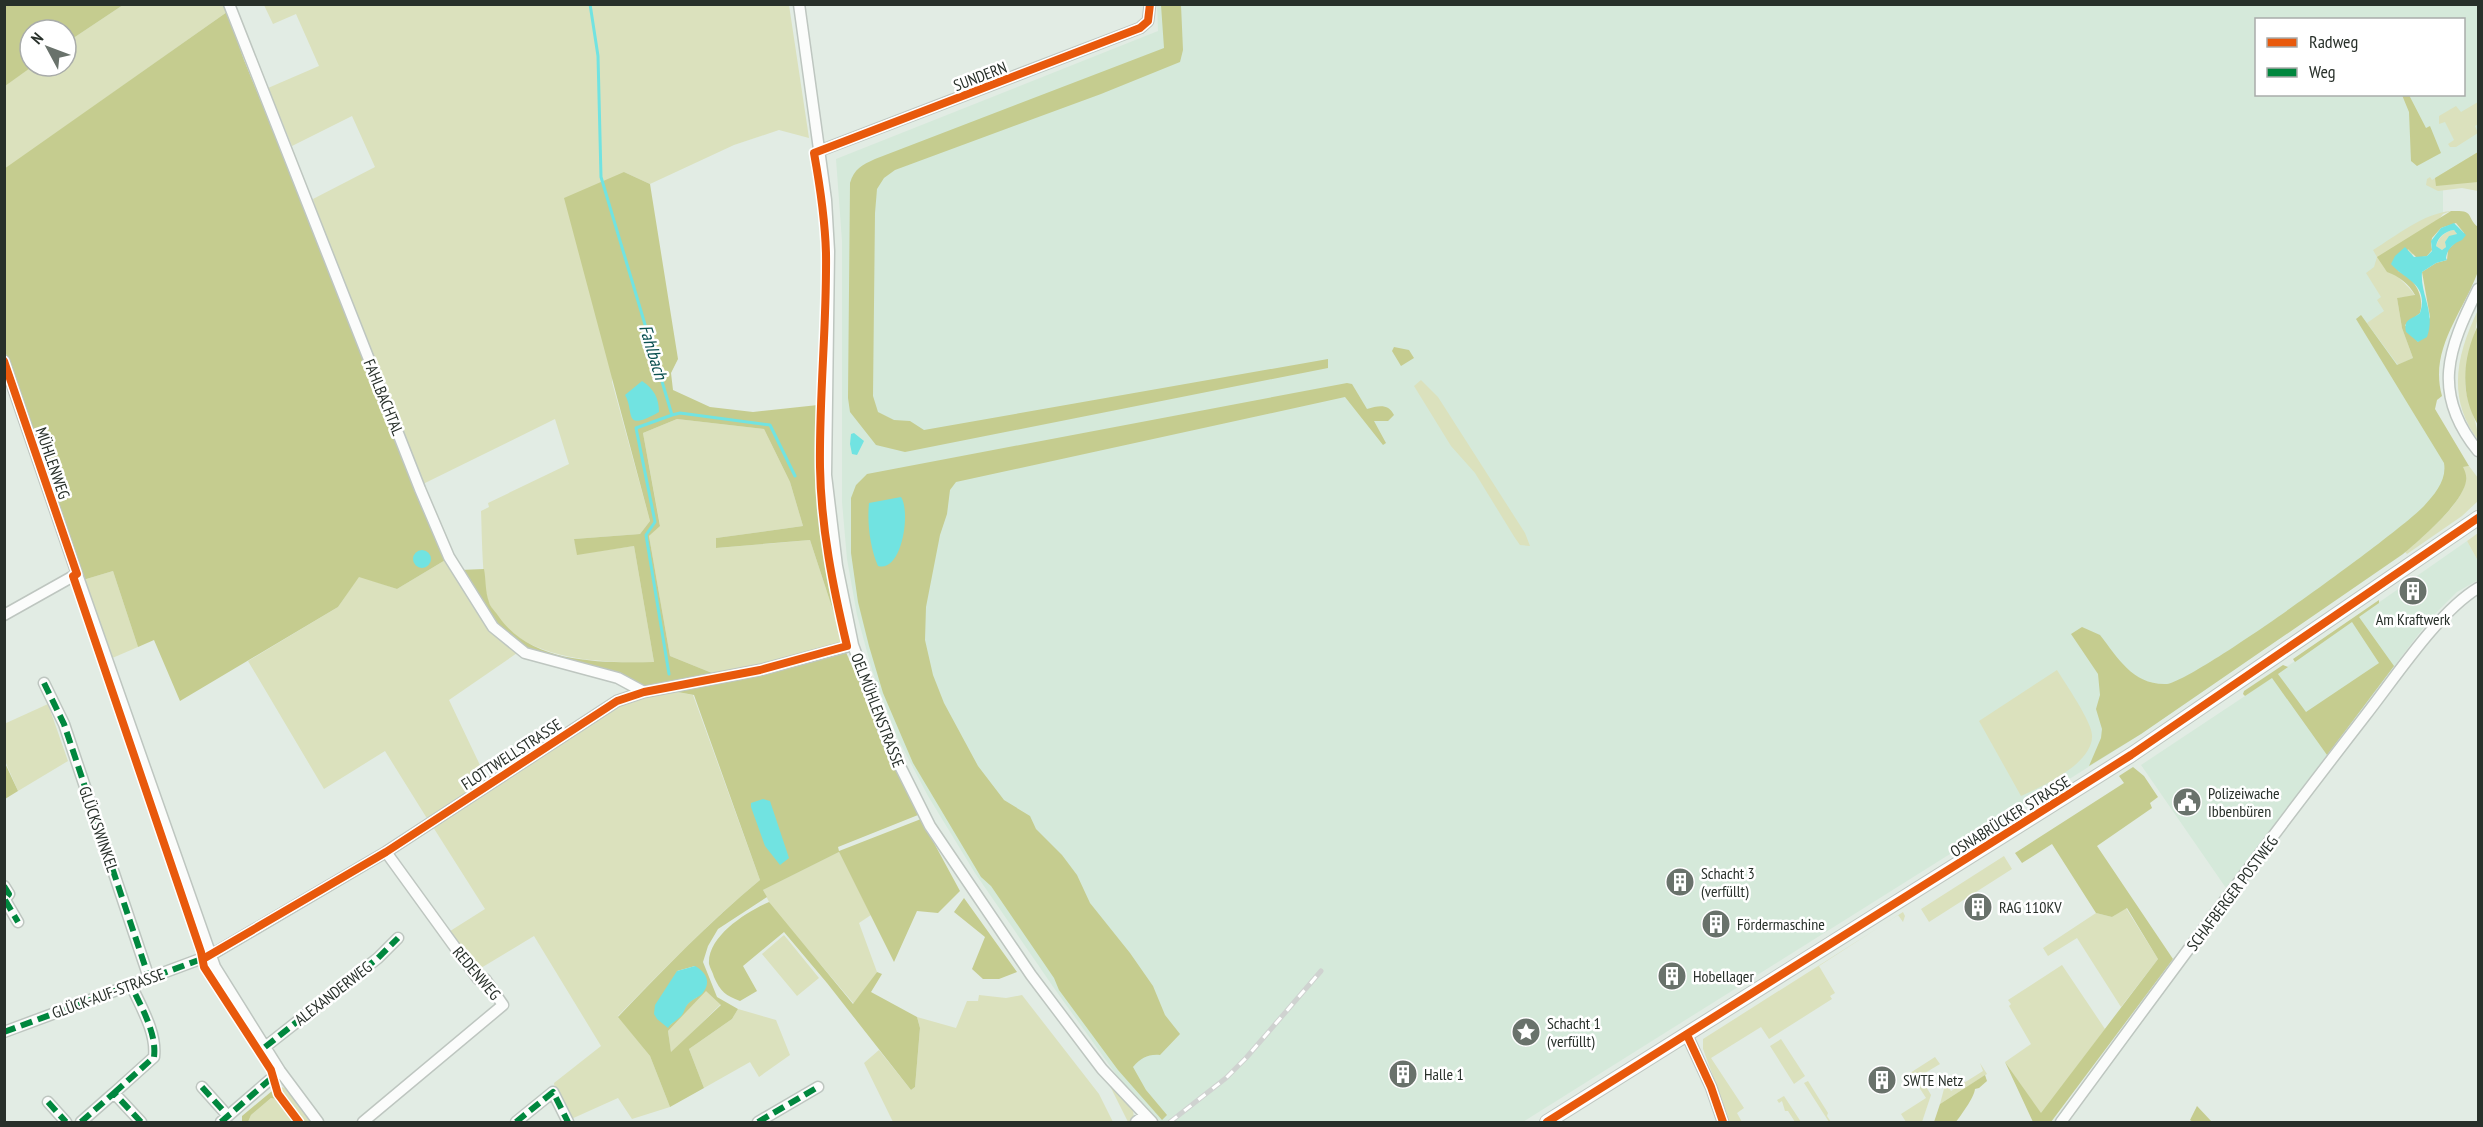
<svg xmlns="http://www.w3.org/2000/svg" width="2483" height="1127" font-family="'PT Sans Narrow',sans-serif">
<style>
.built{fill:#d5e9da;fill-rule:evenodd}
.green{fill:#dbe1bd}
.forest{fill:#c5cc8f;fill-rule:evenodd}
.water{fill:#71e3e1;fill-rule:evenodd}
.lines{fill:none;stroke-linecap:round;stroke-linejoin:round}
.stream{stroke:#71e3e1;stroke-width:3}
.minor-casing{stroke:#bec6c0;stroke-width:13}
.major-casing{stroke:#bec6c0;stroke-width:16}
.minor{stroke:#fbfcfb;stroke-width:10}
.major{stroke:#fbfcfb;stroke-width:14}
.rail-casing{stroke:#cfd2d0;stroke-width:5}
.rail{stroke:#fff;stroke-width:3;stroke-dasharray:9;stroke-linecap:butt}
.quiet{stroke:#00873e;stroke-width:6;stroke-dasharray:12 6;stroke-linecap:butt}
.cycleway-casing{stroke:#fff;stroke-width:11}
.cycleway{stroke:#e8590c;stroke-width:8}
.labels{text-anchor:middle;stroke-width:5;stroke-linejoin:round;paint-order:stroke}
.street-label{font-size:16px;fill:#28302a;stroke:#fff}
.poi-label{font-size:16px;fill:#28302a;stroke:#fff;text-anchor:start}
.water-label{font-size:18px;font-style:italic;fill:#0a4f4f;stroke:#fff}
</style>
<rect width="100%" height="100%" fill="#e2ece4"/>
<path class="built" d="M1157,5H2478V184L2443,187V214L2377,257L2423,387L2463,467L2403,554L2141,734L1523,1122H1161L1118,1077L1054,988L975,873L928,796L897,737L872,670L857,615L847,559L842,502V241L836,159L1158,31ZM2256,20H2464V94H2256Z
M2467,541L2478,561V580L2457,592L2430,619L2226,888L2141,765L2245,696Z"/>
<path class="green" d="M123,5H224L227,12L5,169L4,86L33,66H66V43Z
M264,5H789L809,138L779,130L734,145L650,184L624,172L612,382L650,521L640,534L574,539L578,554L634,546L654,662C600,663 516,662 489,603C482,587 482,532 481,511L489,507L488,503L569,464L555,419L423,484L325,236L313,199L375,167L352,116L292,146L268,88L319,66L296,14L273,24Z
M2478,102V124L2475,126L2478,133L2456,147H2450L2448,144L2454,140L2445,122L2439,124V116L2456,106L2461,112Z
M2478,152V191L2462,188L2438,191L2426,185L2427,179L2430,177L2432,180Z
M2451,211L2443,214L2397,275C2403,283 2410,287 2415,296L2397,298L2402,328L2413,358L2398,365L2367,323L2384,311L2377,300L2381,297L2366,273L2374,267L2377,257L2373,250C2396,236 2424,213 2451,211Z
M2454,230L2457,234L2445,242L2446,247L2442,250L2436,246C2439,237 2445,231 2454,230Z
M2478,310C2478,334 2465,355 2465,380C2465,402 2478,418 2478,440C2446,397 2457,354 2478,310Z
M1421,380L1438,397L1525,533L1530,546L1520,545L1515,538L1475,473L1451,446L1414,386Z
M677,419L764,429L790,482L803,526L716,538L717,548L810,540L844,644L762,668L717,675L670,656L649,536L660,525L643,433Z
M2469,466L2478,478V501L2462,516L2407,554L2405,552C2420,540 2461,504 2464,486C2465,480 2463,473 2463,467Z
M2478,533V561L2467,541Z
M447,559L520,651L449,700L488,782L428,820L385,751L324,789L248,661L338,607L359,576L397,589Z
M113,571L138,647L110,659L83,580Z
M2057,670C2065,683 2092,722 2092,735C2094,763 2043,786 2021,796L1979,721Z
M672,691L693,695L760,880C709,922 664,969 618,1016L650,1056L670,1107L632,1119L618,1098L569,1120L555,1090L554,1083L601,1046L534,936L476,971L447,933L485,909L433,827L609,710L625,702Z
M48,704L68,761L18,791L5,761L4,724Z
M839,852L871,915L859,923L877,972L854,1004L771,906L763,890Z
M2004,856L2012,869L1929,922L1921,909Z
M2126,908L2158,959L2121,1007L2077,938L2048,956L2043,948L2096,913L2112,917Z
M1903,912L1905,916L1903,922L1898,915L1819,966L1835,993L1830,996L1832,999L1769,1039L1761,1027L1711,1058L1744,1108L1737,1113L1742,1122H1730L1703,1049V1039Z
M784,935L819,978L797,996L762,954Z
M2062,965L2105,1029L2041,1114L2005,1062L2031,1044L2009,1006L2011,1004L2008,1000Z
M706,990L721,1004L671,1053L668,1031Z
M979,995L1006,998L1022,995L1099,1094L1113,1122H893L864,1063L879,1050L911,1090L915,1087L920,1028L917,1017L956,1028L967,1001H978Z
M738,1009L776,1020L790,1055L759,1077L750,1062L704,1088L689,1049L732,1019Z
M1781,1039L1805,1076L1794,1084L1770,1046Z
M1935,1057L1940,1064L1920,1076L1931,1095L1922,1122H1906L1901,1114L1926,1098L1910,1073Z
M1980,1063L1987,1074L1940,1104L1945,1085L1947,1084L1951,1091L1983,1071Z
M1808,1081L1828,1113L1827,1116L1831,1122H1829L1804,1083Z
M1109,1084L1133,1110L1134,1118L1132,1122H1128Z
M278,1087L288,1088L312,1122H300L279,1092Z
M1784,1096L1801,1122H1795L1788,1111H1785L1782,1101L1779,1103L1777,1100Z
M271,1098L276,1099L292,1122H248L251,1115Z"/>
<path class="forest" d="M5,4H123V5L66,43V30H30V66H33L5,86Z
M1161,5H1181L1183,50L1180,62L1101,94L895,170L884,178L877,189L875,213L873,396L878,412L894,420L910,421L924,430L1328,359V368L905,452L876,445L850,412L848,398L850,183C854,169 862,165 875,159L1164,48Z
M227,12L244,60L447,559L397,589L359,577L338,607L180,701L154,640L138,647L113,571L83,580L5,351L4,169Z
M2402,95H2409L2426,128L2430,126L2441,153L2417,166L2411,161L2409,112Z
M2478,152V182L2436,186L2435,178Z
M624,172L650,184L678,359L671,373L673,390L710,407L753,412L818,405V474L828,568L844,644L810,540L716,548V538L803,526L790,482L764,429L677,419L643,433L660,526L649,536L670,656L717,675L645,689L527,650L497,627L460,570L484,569C486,579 485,592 489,602C490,607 496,612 499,617C532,664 602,663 654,662L634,546L577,555L574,539L640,534L650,521L564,198Z
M2451,211C2476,210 2465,216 2478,227C2478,241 2482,261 2477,274C2462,314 2429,350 2442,396L2437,400L2435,409L2469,466L2463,467C2465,471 2467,476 2466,481C2463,503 2420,540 2403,554L2141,734L2089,766L2101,738L2102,729L2096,709L2100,695L2098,674L2071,634L2082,627L2100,635C2118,658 2133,685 2166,684C2191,684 2400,532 2424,506C2435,494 2447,480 2444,463L2356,319L2361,315L2397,365L2413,358L2402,328L2397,298L2415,295C2409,284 2399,276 2387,272L2377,257ZM2456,223L2464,233L2448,250L2447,260L2436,263L2422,272L2430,317L2418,342L2405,325L2420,313C2425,295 2414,278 2398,271L2408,249L2417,258L2427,256L2432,250L2431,244L2432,238L2441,228Z
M2478,325L2477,351L2478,425C2459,393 2463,357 2478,325Z
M1394,347L1409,350L1414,358L1401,366L1392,351Z
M1347,383L1352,384L1367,409C1378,406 1388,403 1394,415L1388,421H1374L1386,443L1383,445L1345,397L956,482L950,490L947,514L940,535L926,607L925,640L933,675L944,703L978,766L1004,800L1030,816L1036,829L1062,855L1077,875L1090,903L1130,953L1153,986L1165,1015L1180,1034L1160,1055C1148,1054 1141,1058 1133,1067L1146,1090L1167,1115L1162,1120L1118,1070L1059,990L1054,978L991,886L981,877L913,763L883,693L869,646L858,602L851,553V498L856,485L867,474Z
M2379,600V603L2359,617L2394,666L2327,755L2272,678L2245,696L2243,694L2244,691L2283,665L2288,667L2278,674L2306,712L2379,663L2352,622L2295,662L2293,659Z
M845,650L918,815L838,847L839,851L921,819L960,891L938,913L917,911L894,962L839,852L763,890L767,897L718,929L708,946L703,962L717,997L738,1009L732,1019L689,1049L704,1088L670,1107L650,1056L618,1017C664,969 709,922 760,880L694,695L672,691ZM695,966L697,997C684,1003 681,1016 670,1025L677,971ZM706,991L721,1005L671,1052L668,1031Z
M4,761L18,791L5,799H4Z
M2133,767L2144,776L2158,797L2150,803L2152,808L2097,846L2173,959L2051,1122H2033L2005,1062L2041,1113L2158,959L2127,908L2112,917L2096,913L2052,844L2022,863L2015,853L2124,783L2119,776Z
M964,898L1017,972L999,979H983L972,969L985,937L954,912Z
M769,902L853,1004L877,972L882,974L871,992L917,1017L920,1028L915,1087L911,1090L827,983L784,932L743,966L757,991L740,1001C726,996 720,991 714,977C713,973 710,968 709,964C707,936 748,911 769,902Z
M1985,1075L1987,1081L1979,1088L1975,1089C1974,1098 1961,1115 1956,1122H1934L1940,1104Z
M272,1091L295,1122H292L276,1099L271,1098L251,1115L248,1122H242V1116Z
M2197,1106L2212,1122H2193L2190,1120Z"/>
<path class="water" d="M2454,223L2466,235L2462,240C2454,243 2447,249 2446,258L2447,260L2436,263L2422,272C2420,295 2436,312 2427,337L2418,342L2406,332C2403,318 2412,320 2420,313C2429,284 2405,280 2391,264L2395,256L2405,247L2414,257L2427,256L2432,251L2431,241L2441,228ZM2454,230L2457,234L2449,236L2445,242L2446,247L2442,250L2436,246C2438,237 2445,231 2454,230Z
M642,381C654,389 659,398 659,412C622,433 635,412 625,395Z
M854,433L864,441L857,455L852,454L850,444L851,434Z
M901,497C911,512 902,573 878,566C870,547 867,523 869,503Z
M413 559a9 9 0 1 1 18 0a9 9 0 1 1-18 0Z
M763,799L770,801L789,858L780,865L765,846L751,807V803Z
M695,966C706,972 712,982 702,994C699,997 693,999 690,1002C685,1006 685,1010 682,1015C678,1020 671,1023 668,1028L657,1019L654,1014L655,1005L677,971Z"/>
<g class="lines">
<path class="stream" d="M590,4L598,56L601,177L672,415L636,428L655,522L646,535L669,674
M672,415L680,413L770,425L795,476"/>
<g class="minor-casing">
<path id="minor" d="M229,4L420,489L449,557L493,627L525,653L618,678L644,692
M799,4L826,200L829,251L826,475L837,566L853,645L889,744L930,826L1031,975L1102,1069L1152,1122
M819,151L1140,28L1148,21L1150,4
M2478,289C2448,349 2431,393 2478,451
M4,361L77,574L215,967L280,1071L318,1122
M4,615L77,574
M44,683L64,724L149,978
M4,886L9,894L4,900
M5,900L18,922
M4,1032L211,955L386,852L617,701L644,692L760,670L853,645
M1687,1035L1711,1087L1723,1122
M265,1047L378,958L398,938
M202,1087L228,1116
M114,1093L154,1057C157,1033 141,1007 131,985
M48,1102L66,1122
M81,1122L114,1093L141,1122
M221,1122L280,1071
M363,1122L503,1005L485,979H478L386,852
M516,1122L553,1092L568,1122
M758,1122L818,1087
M1136,1122L1145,1115
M2061,1122C2161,986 2261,850 2365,716C2395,678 2438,612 2478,588"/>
</g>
<g class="major-casing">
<path id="major" d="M1547,1122L2131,755L2478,518"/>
</g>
<use href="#minor" class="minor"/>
<use href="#major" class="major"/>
<g class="rail-casing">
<path id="rail" d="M1170,1122L1226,1078L1246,1058L1321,971"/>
</g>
<use href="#rail" class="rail"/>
<path class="quiet" d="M44,683L64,724L149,978
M4,886L9,894L4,900
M5,900L18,922
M4,1032L207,957
M265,1047L378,958L398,938
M202,1087L228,1116
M114,1093L154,1057C157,1033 141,1007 131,985
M48,1102L66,1122
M81,1122L114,1093L141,1122
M221,1122L275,1075
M516,1122L553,1092L568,1122
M758,1122L818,1087"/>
<g class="cycleway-casing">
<path id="cycleway" d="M4,361L77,574L73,576L201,952L204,967L271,1070L278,1094L299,1122
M203,959L386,852L617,701L644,692L760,670L847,646C833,587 821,528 820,467C819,395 827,324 826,253C825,219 820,186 814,153L1140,28L1148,21L1150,4
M1687,1035L1711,1087L1723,1122
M1547,1122L2131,755L2478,518"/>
</g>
<use href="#cycleway" class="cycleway"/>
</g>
<defs>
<g id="building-disc" transform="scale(1.5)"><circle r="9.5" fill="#69726b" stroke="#fff"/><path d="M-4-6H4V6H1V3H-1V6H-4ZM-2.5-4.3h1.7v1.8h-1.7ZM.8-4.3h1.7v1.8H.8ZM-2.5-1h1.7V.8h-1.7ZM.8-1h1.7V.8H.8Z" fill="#fff"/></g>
<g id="civic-disc" transform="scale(1.5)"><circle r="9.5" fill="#69726b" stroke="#fff"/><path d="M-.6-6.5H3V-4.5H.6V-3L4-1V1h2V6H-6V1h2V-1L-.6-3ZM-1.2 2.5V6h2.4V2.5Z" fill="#fff"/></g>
<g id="sight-disc" transform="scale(1.5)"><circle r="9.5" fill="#69726b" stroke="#fff"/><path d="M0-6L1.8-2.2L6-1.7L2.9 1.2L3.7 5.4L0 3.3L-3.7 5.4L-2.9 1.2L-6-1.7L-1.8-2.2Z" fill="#fff"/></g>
</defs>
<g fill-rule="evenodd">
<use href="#building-disc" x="2413" y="591"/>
<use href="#civic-disc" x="2187" y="802"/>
<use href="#building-disc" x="1680" y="882"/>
<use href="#building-disc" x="1978" y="907"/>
<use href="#building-disc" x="1716" y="924"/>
<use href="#building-disc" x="1672" y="976"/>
<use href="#sight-disc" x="1526" y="1032"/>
<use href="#building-disc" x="1403" y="1074"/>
<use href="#building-disc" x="1882" y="1080"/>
</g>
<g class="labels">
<g class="street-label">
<text transform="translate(980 76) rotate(-21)" y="6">SUNDERN</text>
<text transform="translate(384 397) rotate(68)" y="6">FAHLBACHTAL</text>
<text transform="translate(53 463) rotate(71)" y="6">MÜHLENWEG</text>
<text transform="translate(878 710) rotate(69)" y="6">OELMÜHLENSTRASSE</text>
<text transform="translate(511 754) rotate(-33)" y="6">FLOTTWELLSTRASSE</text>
<text transform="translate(2010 816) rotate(-32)" y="6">OSNABRÜCKER STRASSE</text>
<text transform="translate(99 829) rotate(71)" y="6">GLÜCKSWINKEL</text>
<text transform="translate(2232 893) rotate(-53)" y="6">SCHAFBERGER POSTWEG</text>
<text transform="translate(477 973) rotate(50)" y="6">REDENWEG</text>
<text transform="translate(108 993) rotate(-20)" y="6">GLÜCK-AUF-STRASSE</text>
<text transform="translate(333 993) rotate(-38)" y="6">ALEXANDERWEG</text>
</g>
<g class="poi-label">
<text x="2413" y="625" text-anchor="middle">Am Kraftwerk</text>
<text x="2208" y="799">Polizeiwache<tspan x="2208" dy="18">Ibbenbüren</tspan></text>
<text x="1701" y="879">Schacht 3<tspan x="1701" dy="18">(verfüllt)</tspan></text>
<text x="1999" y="913">RAG 110KV</text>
<text x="1737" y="930">Fördermaschine</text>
<text x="1693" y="982">Hobellager</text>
<text x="1547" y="1029">Schacht 1<tspan x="1547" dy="18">(verfüllt)</tspan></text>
<text x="1424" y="1080">Halle 1</text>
<text x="1903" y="1086">SWTE Netz</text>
</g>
<g class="water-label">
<text transform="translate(653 352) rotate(73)" y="6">Fahlbach</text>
</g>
</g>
<rect width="2483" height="1127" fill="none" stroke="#28302a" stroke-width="12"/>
<rect x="2255" y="18" width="210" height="78" fill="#ffffff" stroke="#a9acaa" stroke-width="1.5"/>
<rect x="2267" y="38" width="30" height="9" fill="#e8590c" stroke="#a9acaa" stroke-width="1.5"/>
<text x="2309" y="48" font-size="18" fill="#28302a">Radweg</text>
<rect x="2267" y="68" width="30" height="9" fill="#00873e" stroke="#a9acaa" stroke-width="1.5"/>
<text x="2309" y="78" font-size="18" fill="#28302a">Weg</text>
<g transform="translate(48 48) rotate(311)"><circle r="28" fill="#ffffff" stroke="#a9acaa" stroke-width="1.5"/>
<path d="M0-4.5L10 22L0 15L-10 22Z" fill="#69726b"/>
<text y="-9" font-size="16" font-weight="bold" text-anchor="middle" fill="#28302a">N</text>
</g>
</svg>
